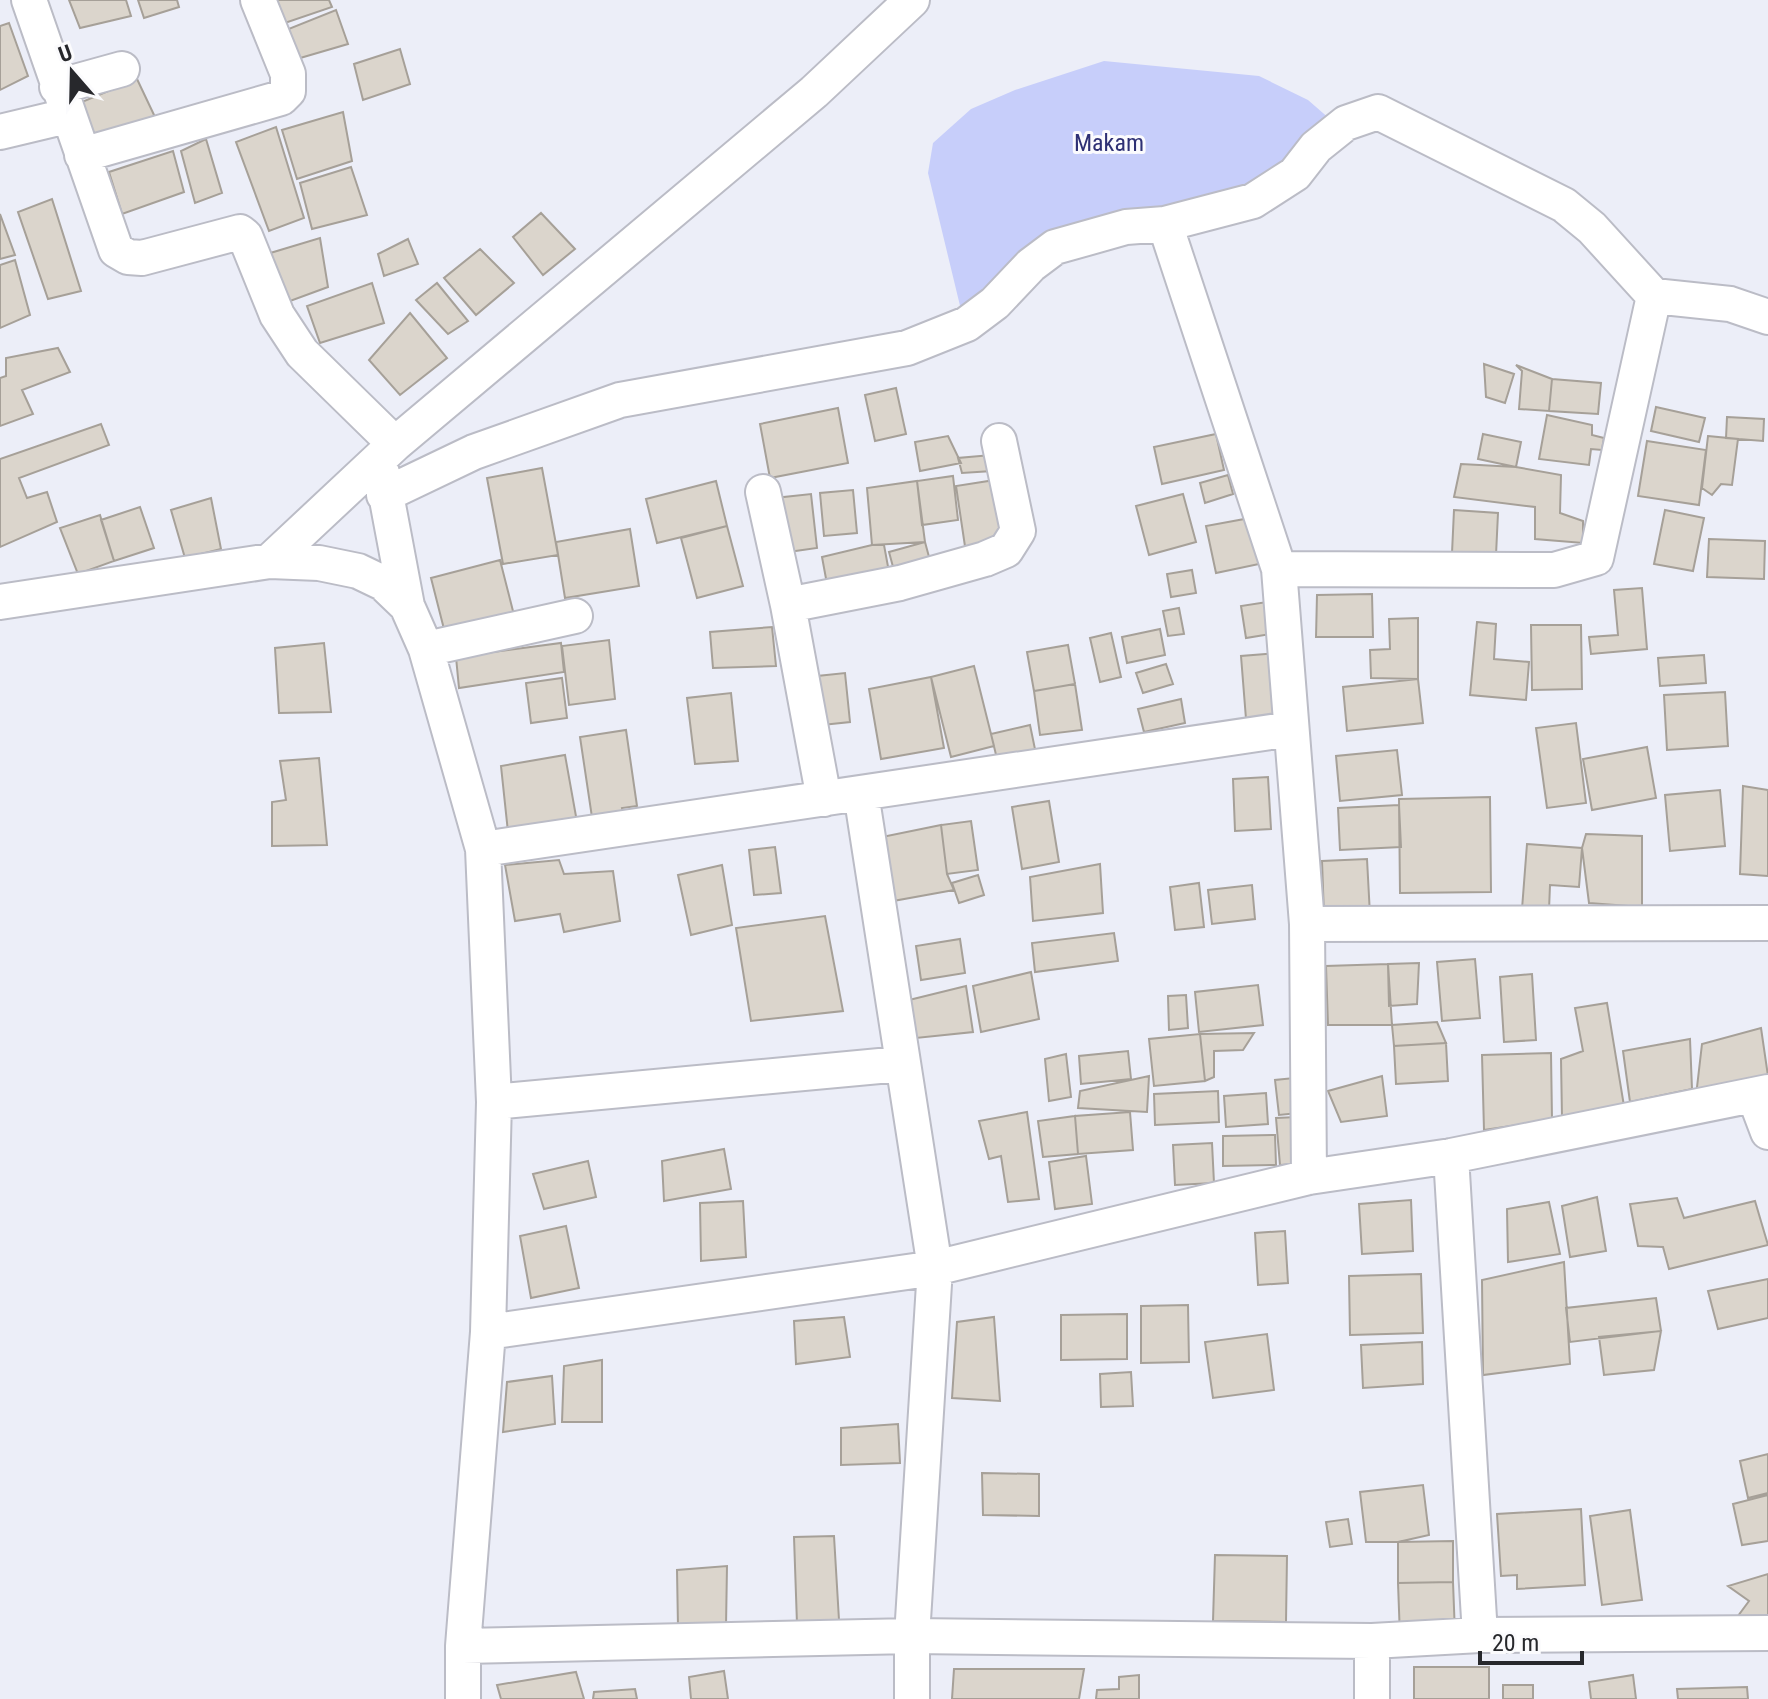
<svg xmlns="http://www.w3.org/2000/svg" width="1768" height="1699" font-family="'Roboto Condensed',sans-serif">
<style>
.green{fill:#c7cefa}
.building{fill:#dbd5cc;stroke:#a6a098;stroke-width:2}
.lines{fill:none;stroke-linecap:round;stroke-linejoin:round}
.minor-casing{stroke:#bbbcc6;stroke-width:38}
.minor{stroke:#fff;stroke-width:34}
.labels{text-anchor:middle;stroke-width:6;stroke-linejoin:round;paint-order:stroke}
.park-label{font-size:24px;fill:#2e3074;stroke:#fbfbfd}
</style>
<rect width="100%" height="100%" fill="#eceef8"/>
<path class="green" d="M1104,61L1259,76L1308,100L1331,120L1256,186L1134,217L962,314L928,173L933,143L971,109L1015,90Z"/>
<path class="building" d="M69,0H126L131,16L80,28Z
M138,0H177L179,7L144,18Z
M266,0H329L332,7L276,26Z
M336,10L348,44L290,61L281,32Z
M9,23L28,76L0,90V26Z
M400,49L410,84L363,100L354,64Z
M137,79L155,117L90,141L77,104Z
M343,112L352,161L297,179L282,130Z
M276,127L304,218L269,231L236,142Z
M206,139L222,193L195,203L181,151Z
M173,151L184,192L122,214L109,172Z
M351,167L367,215L312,229L300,183Z
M52,199L81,291L48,299L18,212Z
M541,213L575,249L543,275L513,237Z
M0,214L15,255L0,259Z
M320,238L328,287L282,304L267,254Z
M408,239L418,264L384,276L378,254Z
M480,249L514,283L476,315L444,278Z
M15,260L30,315L0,328V265Z
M372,283L384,323L320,343L307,306Z
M437,283L468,321L448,334L416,300Z
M410,313L447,358L400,395L369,360Z
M58,348L70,372L22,390L33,414L0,426V378L6,376V358Z
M1484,364L1514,374L1505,403L1486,397Z
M1516,365L1552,379L1549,411L1519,409L1522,371Z
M1552,379L1601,383L1598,414L1549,411Z
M896,388L906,434L875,441L865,395Z
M1656,407L1705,418L1699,442L1651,431Z
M838,408L848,463L770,478L760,424Z
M1547,415L1592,425V435L1604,438L1602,450L1591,449L1589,465L1539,459Z
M1727,417L1764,419L1763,441L1726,438Z
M101,424L109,445L19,478L27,498L47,492L57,522L0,547V459Z
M1216,434L1224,470L1162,484L1154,447Z
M1483,434L1521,442L1516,467L1478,459Z
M948,436L961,463L920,471L915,442Z
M1708,436L1738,439L1732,485L1721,484L1712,495L1702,488Z
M1647,441L1706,450L1699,505L1638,496Z
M991,455L992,471L962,473L958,458Z
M1461,464L1516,467L1561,475L1560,513L1583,521V543L1535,539V507L1454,497Z
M542,468L558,555L503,564L487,478Z
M1228,475L1233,494L1205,503L1200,483Z
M953,476L958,520L922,525L917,481Z
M995,480L1005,547L966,553L956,486Z
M716,481L727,526L657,543L646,499Z
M917,481L925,542L872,545L867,488Z
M853,490L857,533L824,536L820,493Z
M811,494L817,548L781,553L775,498Z
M1183,494L1196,542L1149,555L1136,506Z
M211,498L221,549L185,558L171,510Z
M140,507L154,548L114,561L101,520Z
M1454,510L1498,513L1496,555L1452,553Z
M1665,510L1704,518L1693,571L1654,564Z
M100,515L114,561L78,574L60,528Z
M1250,518L1259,564L1216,573L1206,526Z
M727,526L743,586L697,598L681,538Z
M630,529L639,586L565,598L556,542Z
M1709,539L1765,541L1764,579L1707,577Z
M925,542L932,568L896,578L889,552Z
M872,545H884L889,572L827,584L822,557Z
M500,560L514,615L445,633L431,578Z
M1192,570L1196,593L1171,597L1167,574Z
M1642,588L1647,649L1591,654L1589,637L1618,635L1614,590Z
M1372,594L1373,637H1316L1317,595Z
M1273,601L1277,633L1246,638L1241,606Z
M1179,608L1184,634L1168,636L1163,611Z
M1418,618V679L1371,678L1370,650L1390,649L1389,619Z
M1477,622L1496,624L1494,659L1529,662L1526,700L1470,695Z
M1531,625H1581L1582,689L1532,690Z
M772,627L776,666L713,668L710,632Z
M1160,629L1165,655L1127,663L1122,637Z
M1111,633L1121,677L1100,682L1090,638Z
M609,640L615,699L569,705L562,646Z
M324,643L331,712L279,713L275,648Z
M561,643L564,672L459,688L456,657Z
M1068,645L1075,684L1034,691L1027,652Z
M1277,653L1282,716L1246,719L1241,656Z
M1704,655L1706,683L1660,686L1658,658Z
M1166,664L1173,684L1143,693L1136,673Z
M974,666L994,746L951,757L931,677Z
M845,673L850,722L813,726L808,677Z
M931,677L944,748L881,759L869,689Z
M562,678L567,718L531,723L526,683Z
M1418,679L1423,723L1347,731L1343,687Z
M1075,684L1082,730L1040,735L1034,691Z
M1725,692L1728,746L1667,750L1664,695Z
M731,693L738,761L695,764L687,698Z
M1181,699L1185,723L1144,732L1138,709Z
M1576,723L1586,803L1547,808L1536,728Z
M1030,725L1036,754L998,763L991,734Z
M626,730L637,806L622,808L624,819L593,824L580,737Z
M1647,747L1656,798L1592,810L1583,759Z
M1397,750L1402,795L1340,801L1336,756Z
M565,755L577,822L508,832L501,766Z
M319,758L327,845L272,846V802L286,800L280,761Z
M1268,777L1271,829L1235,831L1233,779Z
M1743,786L1768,790V876L1740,874Z
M1720,790L1725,846L1670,851L1665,795Z
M1490,797L1491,892L1400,893L1399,799Z
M1049,801L1059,862L1022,869L1012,807Z
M1399,805L1401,847L1340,850L1338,808Z
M971,821L978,870L947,874L941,825Z
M941,825L947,874L954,890L893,901L882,837Z
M1586,834L1642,836V907L1589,903L1582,848Z
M1527,844L1582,848L1579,887L1550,885L1549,910L1522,909Z
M775,847L781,893L754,895L749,850Z
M1367,859L1370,915L1324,916L1322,861Z
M559,860L564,874L613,871L620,921L564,932L560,914L515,921L505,865Z
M1100,864L1103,913L1033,921L1030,877Z
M722,865L732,925L691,935L678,875Z
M978,875L984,895L959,903L952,883Z
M1199,883L1204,927L1175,930L1170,887Z
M1252,885L1255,919L1212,924L1208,890Z
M825,916L843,1011L751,1021L736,928Z
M1114,933L1118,961L1035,972L1032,943Z
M960,939L965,973L921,980L916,946Z
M1475,959L1480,1018L1442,1021L1437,962Z
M1419,963L1417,1004L1389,1006L1388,964Z
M1388,964L1392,1025H1328L1326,966Z
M1031,972L1039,1019L981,1032L973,986Z
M1532,974L1536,1040L1504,1042L1500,977Z
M1258,985L1263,1025L1199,1032L1195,992Z
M966,986L973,1032L916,1038L905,1001Z
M1186,995L1188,1028L1169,1030L1168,996Z
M1607,1003L1625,1112L1562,1118L1561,1059L1583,1051L1575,1008Z
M1437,1022L1446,1043L1394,1046L1392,1025Z
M1761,1028L1768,1076L1696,1096L1702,1044Z
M1254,1033L1243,1050L1214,1051V1077L1205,1081L1200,1034Z
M1200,1034L1205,1081L1154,1086L1149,1039Z
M1690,1039L1692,1089L1630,1102L1623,1051Z
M1446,1043L1448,1081L1396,1084L1394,1046Z
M1128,1051L1131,1079L1081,1084L1079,1056Z
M1551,1053L1552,1120L1484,1130L1482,1055Z
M1066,1054L1071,1097L1049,1101L1045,1059Z
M1149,1076L1147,1112L1078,1108L1080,1091Z
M1382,1076L1387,1116L1341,1122L1328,1091Z
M1294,1078L1298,1113L1279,1115L1275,1080Z
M1218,1091L1219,1122L1155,1125L1154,1094Z
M1266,1093L1268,1124L1226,1127L1224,1096Z
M1027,1112L1039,1199L1008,1202L1001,1156L989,1159L979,1121Z
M1130,1112L1133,1150L1078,1154L1075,1116Z
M1075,1116L1078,1154L1043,1157L1038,1121Z
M1297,1117L1301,1164L1280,1165L1276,1118Z
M1275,1135L1276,1165L1223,1166V1136Z
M1212,1143L1214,1183L1175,1185L1173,1145Z
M724,1149L731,1189L664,1201L662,1161Z
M1086,1156L1092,1204L1055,1209L1049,1162Z
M588,1161L596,1197L544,1209L533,1174Z
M1597,1197L1606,1251L1570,1257L1562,1206Z
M1677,1198L1684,1218L1755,1201L1768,1245L1669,1269L1663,1247L1638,1246L1630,1204Z
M1411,1200L1413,1251L1362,1254L1359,1204Z
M743,1201L746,1257L701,1261L700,1203Z
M1549,1202L1560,1254L1508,1262L1507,1209Z
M566,1226L579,1288L531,1298L520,1236Z
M1285,1231L1288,1283L1258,1285L1255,1233Z
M1564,1262L1570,1364L1483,1375L1482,1280Z
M1421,1274L1423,1333L1350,1335L1349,1276Z
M1768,1279V1318L1718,1329L1708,1291Z
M1656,1298L1661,1331L1570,1342L1566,1308Z
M1188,1305L1189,1362L1141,1363V1306Z
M1127,1314V1359L1061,1360V1315Z
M844,1317L850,1357L796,1364L794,1321Z
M994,1317L1000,1401L952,1398L957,1322Z
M1661,1331L1654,1370L1604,1375L1599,1337Z
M1267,1334L1274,1390L1213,1398L1205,1342Z
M1422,1342L1423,1384L1363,1388L1361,1345Z
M602,1360V1422H562L564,1366Z
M1131,1372L1133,1406L1101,1407L1100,1374Z
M552,1376L555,1424L503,1432L507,1382Z
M898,1424L900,1463L841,1465V1428Z
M1768,1454V1493L1748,1498L1740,1461Z
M982,1473L1039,1474V1516L983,1515Z
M1423,1485L1429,1535L1398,1542H1366L1360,1492Z
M1768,1495V1541L1742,1545L1733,1504Z
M1581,1509L1585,1585L1517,1589V1575L1501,1576L1497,1514Z
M1630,1510L1642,1600L1602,1605L1590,1516Z
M1348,1519L1352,1544L1330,1547L1326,1522Z
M834,1536L839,1620L797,1624L794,1537Z
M1453,1541V1582L1398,1583V1542Z
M1215,1555L1287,1556L1286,1622L1213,1621Z
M727,1566L726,1626L678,1627L677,1570Z
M1768,1574V1626L1735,1620L1749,1601L1728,1586Z
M1453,1582L1455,1634L1400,1637L1398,1583Z
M1414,1667H1489V1699H1414Z
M954,1669H1084L1079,1699H952Z
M724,1671L728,1699H691L689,1677Z
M576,1672L584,1699H501L497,1685Z
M1139,1675V1699H1096L1097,1690L1119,1689V1677Z
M1633,1675L1636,1699H1591L1589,1682Z
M1503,1685H1533V1699H1503Z
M1747,1687L1748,1699H1678L1677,1689Z
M635,1689L637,1699H593L594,1692Z"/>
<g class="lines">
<g class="minor-casing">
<path id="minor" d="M29,0L116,250L128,257L142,258L240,232L245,236L277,315L302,353L395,444
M57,87L122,69
M0,132L67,116
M82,155L281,98L288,91V74L258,0
M1165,224L1279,569
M382,473L407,606
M763,492L788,605L824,799
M384,495L474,452L620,400L907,348L967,324L995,303L1031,265L1055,247L1126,227L1165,224L1253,201L1295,174L1316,147L1346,123L1378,112L1564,205L1592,228L1654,296L1730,304L1768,317
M270,561L395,444L814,92L912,0
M0,602L270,561L319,563L358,571L383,583L407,606L426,649L483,849L494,1102L488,1332L463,1646V1699
M788,605L900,583L985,559L1006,550L1018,531L999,441
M426,649L575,616
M861,793L935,1268L912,1636V1699
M483,849L1291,729
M1307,924L1768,923
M1754,1095L1768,1132
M494,1102L901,1064
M1451,1156L1480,1635
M1309,1177L1307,924L1279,569L1554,570L1596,558L1654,296
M488,1332L935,1268L1309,1177L1451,1156L1768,1092
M463,1646L912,1636L1372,1641L1480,1635L1768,1633
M1372,1699V1641"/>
</g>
<use href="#minor" class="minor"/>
</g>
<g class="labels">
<g class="park-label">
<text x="1109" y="151">Makam</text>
</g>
</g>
<g transform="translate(72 72) rotate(340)" stroke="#fbfbfd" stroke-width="6" paint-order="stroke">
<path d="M0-6L14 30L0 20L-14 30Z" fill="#27282c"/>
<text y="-12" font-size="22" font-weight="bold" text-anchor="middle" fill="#27282c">U</text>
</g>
<path d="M1480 1651v12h102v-12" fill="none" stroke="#27282c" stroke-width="4"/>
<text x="1492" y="1651" font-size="24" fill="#27282c" stroke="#fbfbfd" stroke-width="6" paint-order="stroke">20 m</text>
</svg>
